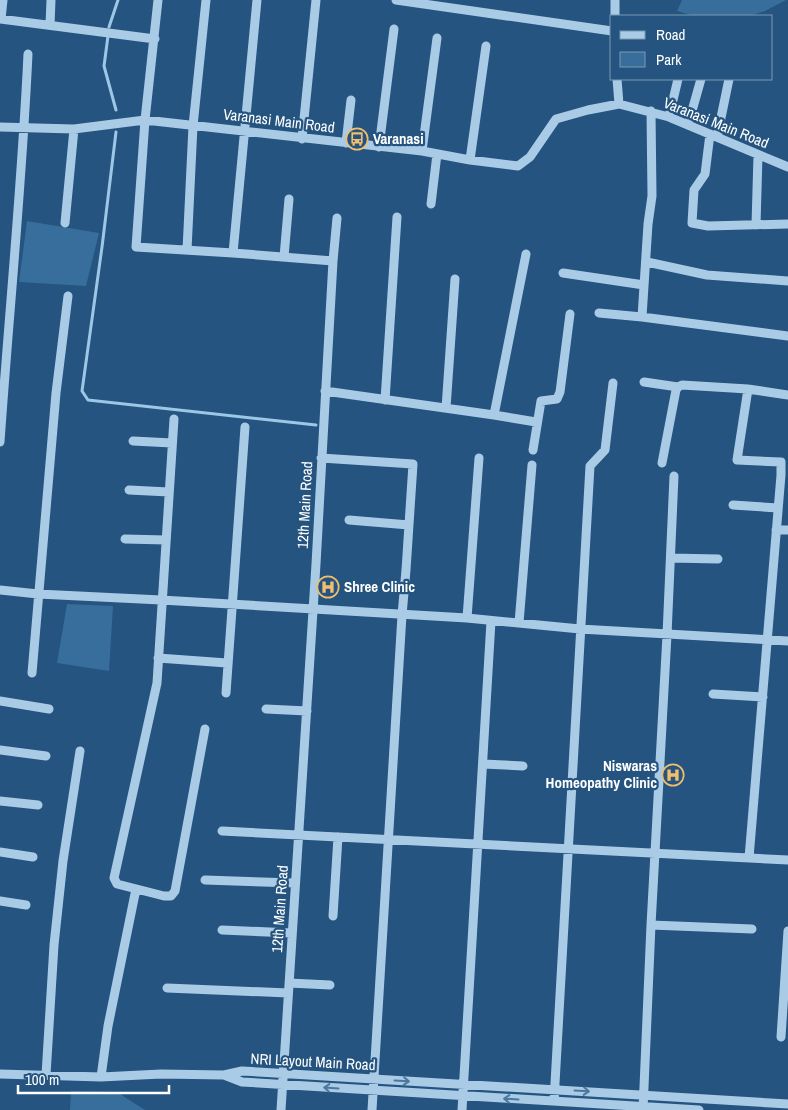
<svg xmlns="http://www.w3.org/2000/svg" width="788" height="1110" font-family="'Archivo Narrow',sans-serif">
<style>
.green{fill:#376e9c}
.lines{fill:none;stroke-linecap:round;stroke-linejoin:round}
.stream{stroke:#9dc7e7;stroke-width:3}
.minor{stroke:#a9cbe6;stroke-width:9}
.oneway{stroke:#4c789e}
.labels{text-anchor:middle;stroke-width:4.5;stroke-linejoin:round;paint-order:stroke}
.street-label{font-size:15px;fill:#fff;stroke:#24547f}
.poi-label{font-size:15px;font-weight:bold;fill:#fff;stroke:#24547f;text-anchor:start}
</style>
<rect width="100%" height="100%" fill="#24547f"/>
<path class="green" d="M682,0H786L765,11L749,16H694L677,11Z
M27,221L99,233L86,286L19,282Z
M67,604L113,606L109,671L57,663Z
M71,1091L117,1092L145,1110H70Z"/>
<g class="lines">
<path class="stream" d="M109,27L118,0
M108,36L104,66L116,110
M116,132L102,247L82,391L88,400L316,425"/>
<path class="minor" d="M158,0L145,120L136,247L233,253L333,261L316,564L281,1110
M396,0L612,31
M615,16V0
M0,19L155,39
M1,19L3,0
M50,25L51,0
M617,79L619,104
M651,111L652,196L648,224L642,317L788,336
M669,117L678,79
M688,125L701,79
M0,127L74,129L145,120L422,151L470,160L518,166L530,157L556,119L588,110L619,104L669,117L788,167
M710,134L705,174L694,190L692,223L708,226L788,224
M717,137L729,79
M302,139L316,0
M346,143L351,100
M379,147L394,29
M422,151L437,38
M470,160L486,46
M431,204L437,154
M65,223L74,129
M756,225L758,155
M187,250L193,126L206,0
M233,253L257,0
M284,257L289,199
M333,261L337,218
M647,262L707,275L788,281
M563,273L644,285
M599,313L642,317
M644,382L678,387
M748,389L737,460L781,462V475L749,858
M325,391L494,415L536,422
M385,400L397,217
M446,408L455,279
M494,415L526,254
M174,419L157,683L114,878L117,884L164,896H171L175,891L205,729
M133,441L172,443
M0,442C9,313 22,184 28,54
M533,450L541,401L557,399L560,392L570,314
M321,458L413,464L406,570L402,615L372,1110
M662,463L676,390L678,387L682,385L748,389L788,395
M129,490L169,492
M733,505L778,508
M349,520L409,525
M776,530H788
M125,539L166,540
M671,558L718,559
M0,590L38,594L161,600L467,618L580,629L788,641
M467,618L479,458
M519,623L532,465
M158,658L227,663
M32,673L56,393L68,296
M226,693L245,427
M713,694L763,697
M0,701L49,709
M266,709L307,711
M0,750L46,756
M483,764L523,766
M0,801L38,805
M222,831L788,860
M0,852L33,857
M205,880L295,883
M0,901L26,905
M333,916L338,837
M651,925L752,929
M222,930L292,933
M289,983L330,985
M167,988L288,993
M781,1037L788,931
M0,1074L101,1077L161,1074L224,1075L242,1071L788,1104
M46,1075L54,945L63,861L80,751
M224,1075L242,1082L699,1110
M101,1077L108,1026L136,889
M554,1101L590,466L605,450L613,383
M462,1110L491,621
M643,1110L651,925L667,635L674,476"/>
</g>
<defs><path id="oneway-shaft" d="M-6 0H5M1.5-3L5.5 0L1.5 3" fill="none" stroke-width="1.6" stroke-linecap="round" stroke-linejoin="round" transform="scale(1.25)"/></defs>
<g class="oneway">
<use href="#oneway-shaft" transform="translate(402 1081) rotate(3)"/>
<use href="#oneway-shaft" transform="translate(331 1088) rotate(-176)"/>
<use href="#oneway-shaft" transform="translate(582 1091) rotate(3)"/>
<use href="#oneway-shaft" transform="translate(511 1099) rotate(-177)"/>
</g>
<defs>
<g id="bus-ring" transform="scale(1.125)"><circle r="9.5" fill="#24547f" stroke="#f1be6d" stroke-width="1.5"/><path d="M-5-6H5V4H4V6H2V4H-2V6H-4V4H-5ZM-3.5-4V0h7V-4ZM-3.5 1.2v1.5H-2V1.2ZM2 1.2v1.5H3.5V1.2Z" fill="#f1be6d"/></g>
<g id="hospital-ring" transform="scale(1.125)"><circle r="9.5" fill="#24547f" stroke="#f1be6d" stroke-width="1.5"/><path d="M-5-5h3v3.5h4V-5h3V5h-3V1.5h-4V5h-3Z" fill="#f1be6d"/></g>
</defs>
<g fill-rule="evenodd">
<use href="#bus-ring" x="357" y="139"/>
<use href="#hospital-ring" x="328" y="587"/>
<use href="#hospital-ring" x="673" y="775"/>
</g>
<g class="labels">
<g class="street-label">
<text transform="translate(279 121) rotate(7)" y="5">Varanasi Main Road</text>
<text transform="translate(716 123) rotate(22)" y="5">Varanasi Main Road</text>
<text transform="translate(305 505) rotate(-87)" y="5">12th Main Road</text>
<text transform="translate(280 909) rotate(-86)" y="5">12th Main Road</text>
<text transform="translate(313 1062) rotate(3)" y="5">NRI Layout Main Road</text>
</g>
<g class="poi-label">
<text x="373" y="144">Varanasi</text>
<text x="344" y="592">Shree Clinic</text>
<text x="657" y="771" text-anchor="end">Niswaras<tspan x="657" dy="17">Homeopathy Clinic</tspan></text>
</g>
</g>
<rect x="610" y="15" width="162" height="65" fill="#24547f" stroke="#7c98b2"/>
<rect x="620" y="31" width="25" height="8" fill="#a9cbe6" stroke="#7c98b2"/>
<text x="656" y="40" font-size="15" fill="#ffffff">Road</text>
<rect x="620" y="52" width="25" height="15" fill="#376e9c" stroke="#7c98b2"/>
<text x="656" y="65" font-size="15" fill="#ffffff">Park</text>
<path d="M18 1085v8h151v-8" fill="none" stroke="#ffffff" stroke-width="2.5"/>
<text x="25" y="1085" font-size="15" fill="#ffffff" stroke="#24547f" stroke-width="4" paint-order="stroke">100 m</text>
</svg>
